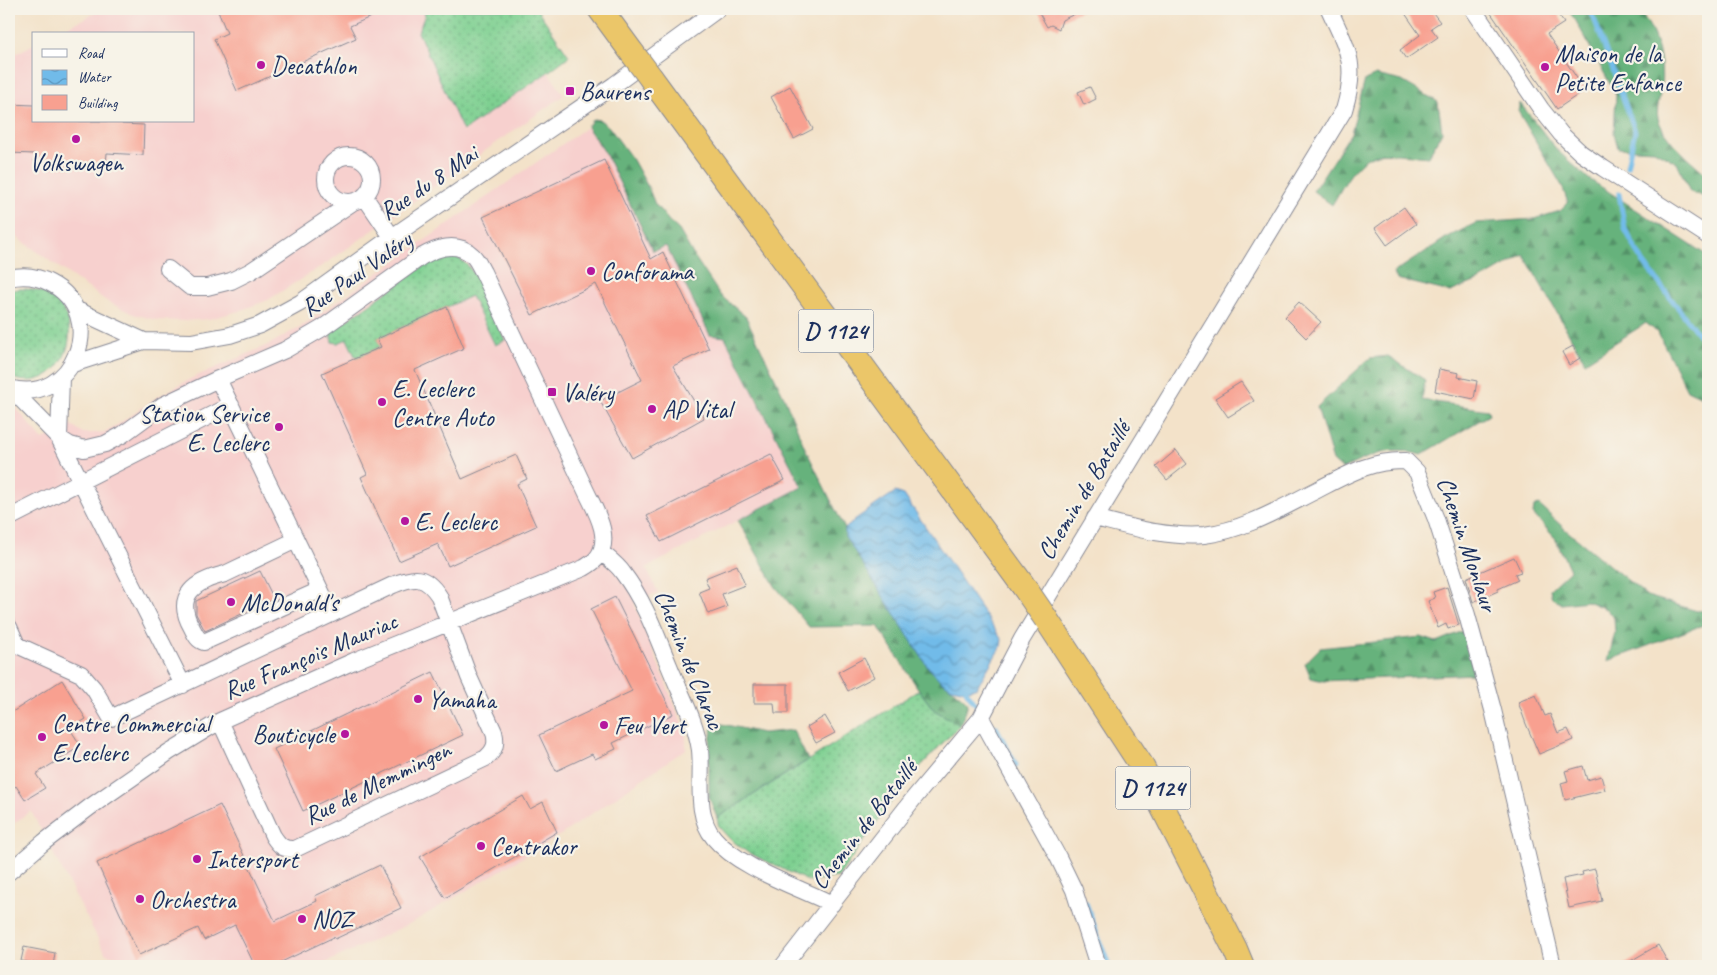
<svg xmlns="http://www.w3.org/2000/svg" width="1717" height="975" font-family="Caveat,sans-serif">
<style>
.built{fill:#f7d0ce;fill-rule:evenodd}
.grass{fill:url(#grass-dots);stroke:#4c8078}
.forest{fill:url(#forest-firs);stroke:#40706c}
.water{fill:url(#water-waves);stroke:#4675a4}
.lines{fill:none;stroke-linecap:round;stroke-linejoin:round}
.stream{stroke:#71bbe9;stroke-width:5}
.building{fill:#f8a090}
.minor-casing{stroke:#878894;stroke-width:18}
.highway-casing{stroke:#878894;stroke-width:26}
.minor{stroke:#fff;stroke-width:16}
.highway{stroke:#ebc669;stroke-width:24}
.highway-bridge-casing{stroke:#878894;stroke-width:26;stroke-linecap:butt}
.highway-bridge{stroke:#ebc669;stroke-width:24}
.poi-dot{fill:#b5179e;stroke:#f7f3e8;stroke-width:2}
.labels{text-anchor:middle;stroke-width:4.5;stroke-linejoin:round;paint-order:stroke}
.shield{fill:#f7f3e8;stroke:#5d6a87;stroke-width:1}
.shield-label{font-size:24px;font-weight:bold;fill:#1b2f5e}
.poi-label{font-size:25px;fill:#1b2f5e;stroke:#f7f3e8;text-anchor:start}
.street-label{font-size:25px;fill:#1b2f5e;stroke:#f7f3e8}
</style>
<defs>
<pattern id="grass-dots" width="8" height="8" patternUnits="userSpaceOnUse" patternTransform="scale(1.25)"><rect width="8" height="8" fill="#7ed091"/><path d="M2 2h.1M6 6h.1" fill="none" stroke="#66a97a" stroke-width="1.8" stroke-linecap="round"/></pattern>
<pattern id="forest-firs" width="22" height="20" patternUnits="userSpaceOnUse" patternTransform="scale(1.25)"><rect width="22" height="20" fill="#66b27b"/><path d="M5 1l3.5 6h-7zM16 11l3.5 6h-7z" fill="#539168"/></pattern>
<pattern id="water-waves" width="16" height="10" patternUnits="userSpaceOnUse" patternTransform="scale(1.25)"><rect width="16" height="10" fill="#71bbe9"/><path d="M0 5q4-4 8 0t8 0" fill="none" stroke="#5c98c0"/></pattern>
</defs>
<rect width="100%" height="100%" fill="#f7f3e8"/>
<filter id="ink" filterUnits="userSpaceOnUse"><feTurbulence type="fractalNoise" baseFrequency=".02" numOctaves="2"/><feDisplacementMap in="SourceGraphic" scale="10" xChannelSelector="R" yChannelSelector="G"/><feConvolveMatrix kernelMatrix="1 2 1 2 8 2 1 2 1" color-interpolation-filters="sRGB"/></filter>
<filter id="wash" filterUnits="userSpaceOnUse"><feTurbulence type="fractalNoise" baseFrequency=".0096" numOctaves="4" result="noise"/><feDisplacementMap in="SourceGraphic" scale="20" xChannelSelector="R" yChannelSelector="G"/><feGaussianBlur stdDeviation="1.12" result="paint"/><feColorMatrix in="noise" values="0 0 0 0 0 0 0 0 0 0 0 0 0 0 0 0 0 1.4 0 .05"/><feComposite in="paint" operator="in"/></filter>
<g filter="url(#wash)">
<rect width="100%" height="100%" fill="#f3e2c9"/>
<path class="built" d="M103,9H424L425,15L422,26L463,131L548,72L564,95L331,260L268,300L239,311L209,319L183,321L157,320L133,314L108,302L18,238L9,228V57L34,44V121H194V34H54Z
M587,127L604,151L654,251L666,246L710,335L725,337L802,487L646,568L658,592L634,603L686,734V749L562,834L413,922L319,966H166L106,954L31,811L9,827V404L17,409L43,440L70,424L83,433H102L117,425L156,398L190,379L270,344L305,324ZM450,256L459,259L467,264L495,345L472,295L377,339L380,347L356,358L347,338Z"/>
<path class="grass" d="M424,9H537L569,56L548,72L463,131L418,32L425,15Z
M441,256C451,255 459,257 466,264C479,275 497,323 505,340L495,345L471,296L377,339L381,347L356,358L347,339L338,343L332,342L330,332L434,259Z
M18,289C99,286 75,403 9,377V291Z
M919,690L934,710L960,725L903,785L838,877L808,881L747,852L730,839L719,827L717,818Z"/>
<path class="forest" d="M1567,9H1638C1656,31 1664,59 1661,88C1660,96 1656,110 1658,118C1664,140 1692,161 1708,176V198L1690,192L1677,163L1654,150L1618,148L1614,133L1616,95L1576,21Z
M1376,75L1402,81L1438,102L1442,132L1428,157C1418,156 1386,152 1378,154C1355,159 1343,187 1332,205L1313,191L1351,133L1365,80Z
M1520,103L1558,151L1589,179L1708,256V400L1687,390L1658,333L1646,323L1585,362L1524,255L1482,279L1450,292L1397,279L1393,273L1446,238L1476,223L1534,219L1560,211L1568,203L1562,186L1518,111Z
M593,119L600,120L609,127L633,160L648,187L655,204L669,221L679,230L694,256L720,295L746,317L785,399L804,446L845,529L846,536L928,667C940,681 955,690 968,703L966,711L960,725L934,710L919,690L878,626L809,627L775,586L738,520L802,487L725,337L710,335L666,246L653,251L604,151L587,127Z
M1388,356L1425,380L1422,400L1488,410L1489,415L1421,455C1388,445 1371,456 1342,469L1333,461L1317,407L1370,358Z
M1539,505L1566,530L1647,596L1697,611L1708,610V623L1608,661L1615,632L1614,618L1606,609L1587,601L1562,604L1552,598L1550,589L1570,570L1555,538L1533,514L1534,507Z
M1463,631L1475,674L1323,681L1311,678L1305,663L1320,648L1421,637L1436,642Z
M713,722L763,733L793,730L808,760L717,818L709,797V750Z"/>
<path class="water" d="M895,492L904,495L1002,640L1001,646L977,687L966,691L952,688L941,681L928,667L845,536V529L854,520Z"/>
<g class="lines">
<path class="stream" d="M1588,9L1595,21L1635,131L1627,166
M1619,194L1625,229L1643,262L1708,347
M966,691L977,706
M996,727L1016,765
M1086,903L1109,966"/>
</g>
<g id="blocks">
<path class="building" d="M217,9H389L350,26L356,38L237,91L214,39L227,33Z
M1037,9H1085L1062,20L1059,29L1051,25L1047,27Z
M1402,9H1430L1440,22L1431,28L1438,37L1406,59L1400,50L1420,35Z
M1488,9H1554L1564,23L1547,34L1585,90L1557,109Z
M790,86L813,129L794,139L771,97Z
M1090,87L1096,99L1084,105L1078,92Z
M9,104L34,105V121H122V124L144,125L143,155L107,153L106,164H91L92,169L47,167L48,162L34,161L35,154L9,153Z
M604,160L651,259L663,252L709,349L673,366L704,418L632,458L600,401L642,380L596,284L532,315L483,217Z
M1404,207L1416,224L1387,245L1375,228Z
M1299,302L1321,322L1306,338L1285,317Z
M447,307L464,348L415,370L462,479L516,455L527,479L517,484L536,526L448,566L438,544L399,561L361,477L367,474L322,373L381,347L377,339Z
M1573,346L1580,358L1569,365L1562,352Z
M1439,369L1459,373L1458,377L1477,381L1474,399L1435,391Z
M1241,382L1254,401L1228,417L1215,398Z
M1176,450L1187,464L1167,480L1156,467Z
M771,454L785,480L661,542L647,516Z
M1514,557L1521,572L1515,574L1518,580L1498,589V591L1473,602L1466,578Z
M737,565L745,585L722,594L727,607L708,614L699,592L709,588L705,578Z
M260,571L274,599L205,631L196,614V601Z
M1447,587L1459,625L1448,629L1446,624L1438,628L1428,601L1435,598L1433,592Z
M615,597L673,714L613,743L616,749L595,759L592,754L556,771L539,735L632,691L591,609Z
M864,658L874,677L848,691L838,672Z
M433,672L463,735L303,811L274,749Z
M62,680L86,719L70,729L81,746L36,774L45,788L25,800L16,786L9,791V714Z
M754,684H788V713H775L774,703H754Z
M1536,695L1545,716L1550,714L1558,733L1568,729L1573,740L1539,754L1526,724L1518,702Z
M825,716L835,733L816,743L807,727Z
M1583,766L1587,780L1601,776L1605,790L1565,800L1561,783L1568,781L1565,771Z
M523,796L530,809L543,802L557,832L445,898L420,857Z
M220,805L275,921L317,901L315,896L380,865L401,908L335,939L334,937L273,966H255L235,925L204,940L198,928L139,955L97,863Z
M1595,869L1602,901L1569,908L1563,879L1583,875L1582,872Z
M1658,945L1670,966H1622Z
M24,947L55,953L53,966L21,961Z"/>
</g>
</g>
<g filter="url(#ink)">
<use href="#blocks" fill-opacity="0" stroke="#878894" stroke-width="1"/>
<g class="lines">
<g class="minor-casing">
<path id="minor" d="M1473,9L1541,109L1561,134L1581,153L1603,168L1708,236
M326 179a23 23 0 1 1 46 0a23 23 0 1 1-46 0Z
M364,196L392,237
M168,269L190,287H207L231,281L251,271L353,202
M9,278C22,275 37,276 50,283C110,314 74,407 9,388
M77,310L144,341
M73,364L144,341L191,342L230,335L260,325L300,303L392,237L614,85L718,9
M61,377L59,438L183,685
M218,379L332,614
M9,518L231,405
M1095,518C1131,527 1167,538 1204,535C1245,530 1281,508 1317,490C1348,474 1371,460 1406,461L1417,472L1436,519L1467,615L1493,710L1553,966
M296,540L225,574C196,581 173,595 192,628C195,634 197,640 204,642L320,590
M601,552C608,558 618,565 623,573C646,603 658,640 673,675C683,699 696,723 700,750C703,777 694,815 714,838C739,868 796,886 832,904
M9,627L17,645L81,674L94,689L111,718L393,585C415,576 425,575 439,596L469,677L494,732C497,744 495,750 486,758L295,849C283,850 279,845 273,836L220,721
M981,718L1058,857L1074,890L1098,966
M9,872L44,842L90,807L169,752L220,721L354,661L584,568C589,565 594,562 597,558C613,538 595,510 586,491L483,272C480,267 477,259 472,255C457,241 436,248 421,257L321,329L285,350L218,379L163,405L122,435L105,444L84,449L70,445L59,438L11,389
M783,966L914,798L981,718L1022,639L1344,110C1358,64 1348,50 1329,9"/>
</g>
<g class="highway-casing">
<path id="highway" d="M600,9L633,54
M651,78L1022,584
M1046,619L1140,763L1235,949L1242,966"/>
</g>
<use href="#minor" class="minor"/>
<use href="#highway" class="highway"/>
<g class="highway-bridge-casing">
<path id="highway-bridge" d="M633,54L651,78
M1022,584L1046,619"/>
</g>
<use href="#highway-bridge" class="highway-bridge"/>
</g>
</g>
<g class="poi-dot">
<circle cx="261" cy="65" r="5"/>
<circle cx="1545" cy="67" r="5"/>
<rect x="565" y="86" width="10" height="10" rx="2.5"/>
<circle cx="76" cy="139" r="5"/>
<circle cx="591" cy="271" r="5"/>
<rect x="547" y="387" width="10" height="10" rx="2.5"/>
<circle cx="382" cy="402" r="5"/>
<circle cx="652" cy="409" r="5"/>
<circle cx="279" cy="427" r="5"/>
<circle cx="405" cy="521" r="5"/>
<circle cx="231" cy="602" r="5"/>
<circle cx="418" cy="699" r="5"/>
<circle cx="604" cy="725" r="5"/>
<circle cx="345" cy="734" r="5"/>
<circle cx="42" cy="737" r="5"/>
<circle cx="481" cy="846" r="5"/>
<circle cx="197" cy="859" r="5"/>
<circle cx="140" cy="899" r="5"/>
<circle cx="302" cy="919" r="5"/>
</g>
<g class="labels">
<g class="shield">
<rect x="798.5" y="309.5" width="75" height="43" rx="4"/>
<rect x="1115.5" y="766.5" width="75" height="43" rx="4"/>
</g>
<g class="shield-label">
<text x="836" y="339">D 1124</text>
<text x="1153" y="796">D 1124</text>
</g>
<g class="poi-label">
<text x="1555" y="62">Maison de la<tspan x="1555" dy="29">Petite Enfance</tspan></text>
<text x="271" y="74">Decathlon</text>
<text x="580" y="100">Baurens</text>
<text x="76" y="171" text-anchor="middle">Volkswagen</text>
<text x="601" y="280">Conforama</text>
<text x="392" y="397">E. Leclerc<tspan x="392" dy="29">Centre Auto</tspan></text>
<text x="562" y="401">Valéry</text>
<text x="662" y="418">AP Vital</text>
<text x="269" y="422" text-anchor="end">Station Service<tspan x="269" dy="29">E. Leclerc</tspan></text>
<text x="415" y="530">E. Leclerc</text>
<text x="241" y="611">McDonald's</text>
<text x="428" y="708">Yamaha</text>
<text x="52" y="732">Centre Commercial<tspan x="52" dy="29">E.Leclerc</tspan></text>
<text x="614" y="734">Feu Vert</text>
<text x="335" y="743" text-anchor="end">Bouticycle</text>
<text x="491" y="855">Centrakor</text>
<text x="207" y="868">Intersport</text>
<text x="150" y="908">Orchestra</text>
<text x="312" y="928">NOZ</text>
</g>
<g class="street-label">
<text transform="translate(428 182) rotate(-34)" y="9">Rue du 8 Mai</text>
<text transform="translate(356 273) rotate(-35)" y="9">Rue Paul Valéry</text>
<text transform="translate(1083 490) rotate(-59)" y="9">Chemin de Bataillé</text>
<text transform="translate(1468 544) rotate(71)" y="9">Chemin Monlaur</text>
<text transform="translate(310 655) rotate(-23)" y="9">Rue François Mauriac</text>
<text transform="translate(690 659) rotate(68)" y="9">Chemin de Clarac</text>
<text transform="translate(377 782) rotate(-26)" y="9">Rue de Memmingen</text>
<text transform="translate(863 824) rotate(-52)" y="9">Chemin de Bataillé</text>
</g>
</g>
<rect width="1717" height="975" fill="none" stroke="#f7f3e8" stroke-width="30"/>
<rect x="32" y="32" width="162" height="90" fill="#f7f3e8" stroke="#9fa5b1"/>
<rect x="42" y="49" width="25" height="8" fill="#ffffff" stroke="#9fa5b1"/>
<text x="78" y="58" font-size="15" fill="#1b2f5e">Road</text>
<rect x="42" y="70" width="25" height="15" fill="url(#water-waves)" stroke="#9fa5b1"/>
<text x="78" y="82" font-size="15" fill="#1b2f5e">Water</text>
<rect x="42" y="95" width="25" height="15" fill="#f8a090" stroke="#9fa5b1"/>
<text x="78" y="108" font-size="15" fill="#1b2f5e">Building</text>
</svg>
